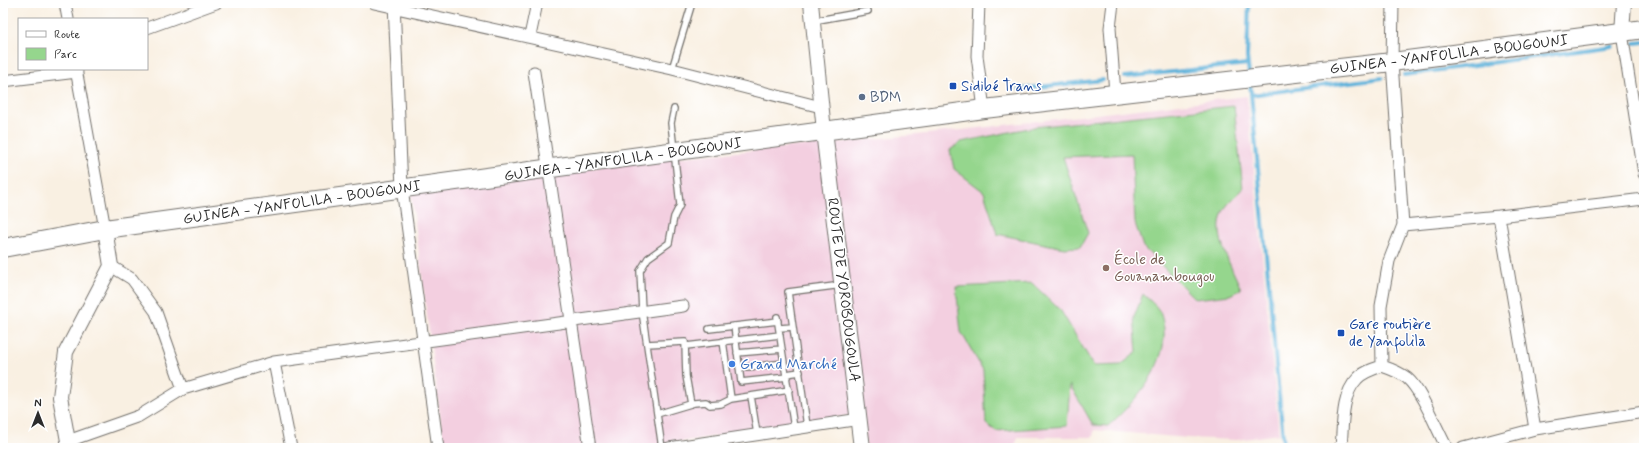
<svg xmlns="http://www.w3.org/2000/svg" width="1647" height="451" font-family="Mynerve,sans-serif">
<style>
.built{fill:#f3cfe0}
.green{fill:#95d68d;stroke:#60805c}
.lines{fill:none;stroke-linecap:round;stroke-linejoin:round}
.stream{stroke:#5eb2da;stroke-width:4}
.service-casing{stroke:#73706b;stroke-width:8}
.minor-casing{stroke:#73706b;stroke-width:13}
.tertiary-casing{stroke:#73706b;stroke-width:16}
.secondary-casing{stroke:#73706b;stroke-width:18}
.primary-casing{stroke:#73706b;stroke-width:20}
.service{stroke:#fff;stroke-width:5.5}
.minor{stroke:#fff;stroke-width:11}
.tertiary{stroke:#fff;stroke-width:14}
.secondary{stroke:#fff;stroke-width:16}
.primary{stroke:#fff;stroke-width:18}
.transit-dot{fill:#1a4fb4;stroke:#fff;stroke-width:1.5}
.service-dot{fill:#5c6f8a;stroke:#fff;stroke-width:1.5}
.education-dot{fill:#8d6e63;stroke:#fff;stroke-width:1.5}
.shop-dot{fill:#3f7fe0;stroke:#fff;stroke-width:1.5}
.labels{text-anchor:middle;stroke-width:3;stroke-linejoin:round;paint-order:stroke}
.street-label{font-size:15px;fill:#2b2b2b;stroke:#fff}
.transit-label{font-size:15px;fill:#164399;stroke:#fff;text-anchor:start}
.service-label{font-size:15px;fill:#4e5e75;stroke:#fff;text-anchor:start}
.education-label{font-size:15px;fill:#785e54;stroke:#fff;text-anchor:start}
.shop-label{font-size:15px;fill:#366cbe;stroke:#fff;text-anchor:start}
</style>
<rect width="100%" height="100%" fill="#fff"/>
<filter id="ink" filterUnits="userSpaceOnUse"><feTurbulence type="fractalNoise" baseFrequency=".025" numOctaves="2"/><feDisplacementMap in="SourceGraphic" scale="8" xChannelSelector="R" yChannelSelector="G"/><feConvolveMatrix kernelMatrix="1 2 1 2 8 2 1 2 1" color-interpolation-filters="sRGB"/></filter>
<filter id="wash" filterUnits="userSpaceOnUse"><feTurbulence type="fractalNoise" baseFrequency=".012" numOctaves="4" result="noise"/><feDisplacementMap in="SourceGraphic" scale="16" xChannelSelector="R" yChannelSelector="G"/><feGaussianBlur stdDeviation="0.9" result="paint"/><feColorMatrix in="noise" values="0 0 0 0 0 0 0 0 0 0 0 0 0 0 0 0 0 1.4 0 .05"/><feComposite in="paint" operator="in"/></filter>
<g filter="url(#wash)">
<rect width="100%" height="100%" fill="#f9f0e2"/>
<path class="built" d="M1247,96L1279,434L1237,440L1188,438L1094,430L1093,437H1018L1014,448H866L863,413L641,448H444L411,191L662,159L937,133Z"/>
<path class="green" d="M1234,106L1243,189C1237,196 1226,204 1223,212C1212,236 1232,267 1241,289L1230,295L1195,299L1143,247L1135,223L1132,154L1063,157L1088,233L1080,247L1064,248L997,234L984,192L954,169L950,150L961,142L1034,127Z
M1032,283L1061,311L1094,366L1121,365L1137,352L1134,317L1143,294C1148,299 1157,306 1160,312C1177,356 1138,399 1108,426L1093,425L1070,385L1067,426L996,431L986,424L983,370L961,332L956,287Z"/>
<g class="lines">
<path class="stream" d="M1635,43L1644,42
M1249,74L1247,57L1249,3
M1404,75L1613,46
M1125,77L1248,64
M1250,83L1284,448
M1019,89L1103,80
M1251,95L1382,78"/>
</g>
</g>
<g filter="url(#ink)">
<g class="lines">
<g class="service-casing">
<path id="service" d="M813,21L868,11
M672,69L692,3
M777,317L794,428
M734,326L741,382L787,377
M779,328L793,327
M709,329L778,321
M723,341L731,399
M647,344L685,342L686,376L691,404
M686,346L780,335
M737,353L782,349
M739,368L784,363
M786,374L800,372
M751,396L757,434
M657,414L694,403L706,402L710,405L721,404L731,399L789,390
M807,426L788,292L842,285
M662,448L642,311L640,271L648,258L669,243L674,217L680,205L671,123L674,109"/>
</g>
<g class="minor-casing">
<path id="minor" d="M65,3L68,19
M374,3L672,69L821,107
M394,3L402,188L438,448
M979,3L977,56L984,109
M1113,3L1110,28L1115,93
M1393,3L1392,62L1403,225L1389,261L1381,306L1382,366C1391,369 1399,372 1407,378C1422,391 1437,430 1447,448
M147,28L216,3
M1622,33L1644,174
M530,36L537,3
M76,69L105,229
M534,72L590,448
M3,81L77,72
M1499,216L1535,429
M1403,225L1499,216L1644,199
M274,362L291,448
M183,389L274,362L683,306
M66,448L68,441L139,416L183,389L156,312L132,279L111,266
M669,448L860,419
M1341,448C1343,427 1341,395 1357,379C1363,372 1373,369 1382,366
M1463,448L1535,429L1644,412"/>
</g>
<g class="tertiary-casing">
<path id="tertiary" d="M811,3L824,131
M1622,33L1624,3
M72,448L68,441L60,397L66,352L111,266L105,229"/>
</g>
<g class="secondary-casing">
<path id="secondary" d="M824,131L862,448"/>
</g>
<g class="primary-casing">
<path id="primary" d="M3,248L105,229L984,109L1392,62L1644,29"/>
</g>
<use href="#service" class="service"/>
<use href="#minor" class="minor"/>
<use href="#tertiary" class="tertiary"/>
<use href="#secondary" class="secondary"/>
<use href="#primary" class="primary"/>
</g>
</g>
<g class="transit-dot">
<rect x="949" y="82" width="8" height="8" rx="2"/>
<rect x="1337" y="329" width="8" height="8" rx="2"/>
</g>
<circle class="service-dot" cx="862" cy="97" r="4"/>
<circle class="education-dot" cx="1106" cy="268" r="4"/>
<circle class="shop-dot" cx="732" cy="364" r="4"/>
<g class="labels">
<g class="street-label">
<text transform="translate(1449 54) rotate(-7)" y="5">GUINEA - YANFOLILA - BOUGOUNI</text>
<text transform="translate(623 159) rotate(-8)" y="5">GUINEA - YANFOLILA - BOUGOUNI</text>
<text transform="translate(302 202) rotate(-8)" y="5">GUINEA - YANFOLILA - BOUGOUNI</text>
<text transform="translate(844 290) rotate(83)" y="5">ROUTE DE YOROBOUGOULA</text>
</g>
<g class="transit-label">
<text x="961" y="91">Sidibé Trans</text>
<text x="1349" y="329">Gare routière<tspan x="1349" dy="17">de Yanfolila</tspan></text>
</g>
<g class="service-label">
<text x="870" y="102">BDM</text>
</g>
<g class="education-label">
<text x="1114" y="264">École de<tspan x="1114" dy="17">Gouanambougou</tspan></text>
</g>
<g class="shop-label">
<text x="740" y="369">Grand Marché</text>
</g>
</g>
<rect width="1647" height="451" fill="none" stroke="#fff" stroke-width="16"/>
<rect x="18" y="18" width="130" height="52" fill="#ffffff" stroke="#aaaaaa"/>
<rect x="26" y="31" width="20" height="6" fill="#ffffff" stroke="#aaaaaa"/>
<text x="54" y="38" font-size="12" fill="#2b2b2b">Route</text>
<rect x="26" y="48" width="20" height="12" fill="#95d68d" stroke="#aaaaaa"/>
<text x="54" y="58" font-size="12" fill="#2b2b2b">Parc</text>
<g transform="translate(38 413)" stroke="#ffffff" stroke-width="3" paint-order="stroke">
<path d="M0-3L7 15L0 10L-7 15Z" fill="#2b2b2b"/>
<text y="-6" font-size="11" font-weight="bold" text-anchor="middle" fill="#2b2b2b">N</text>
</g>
</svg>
